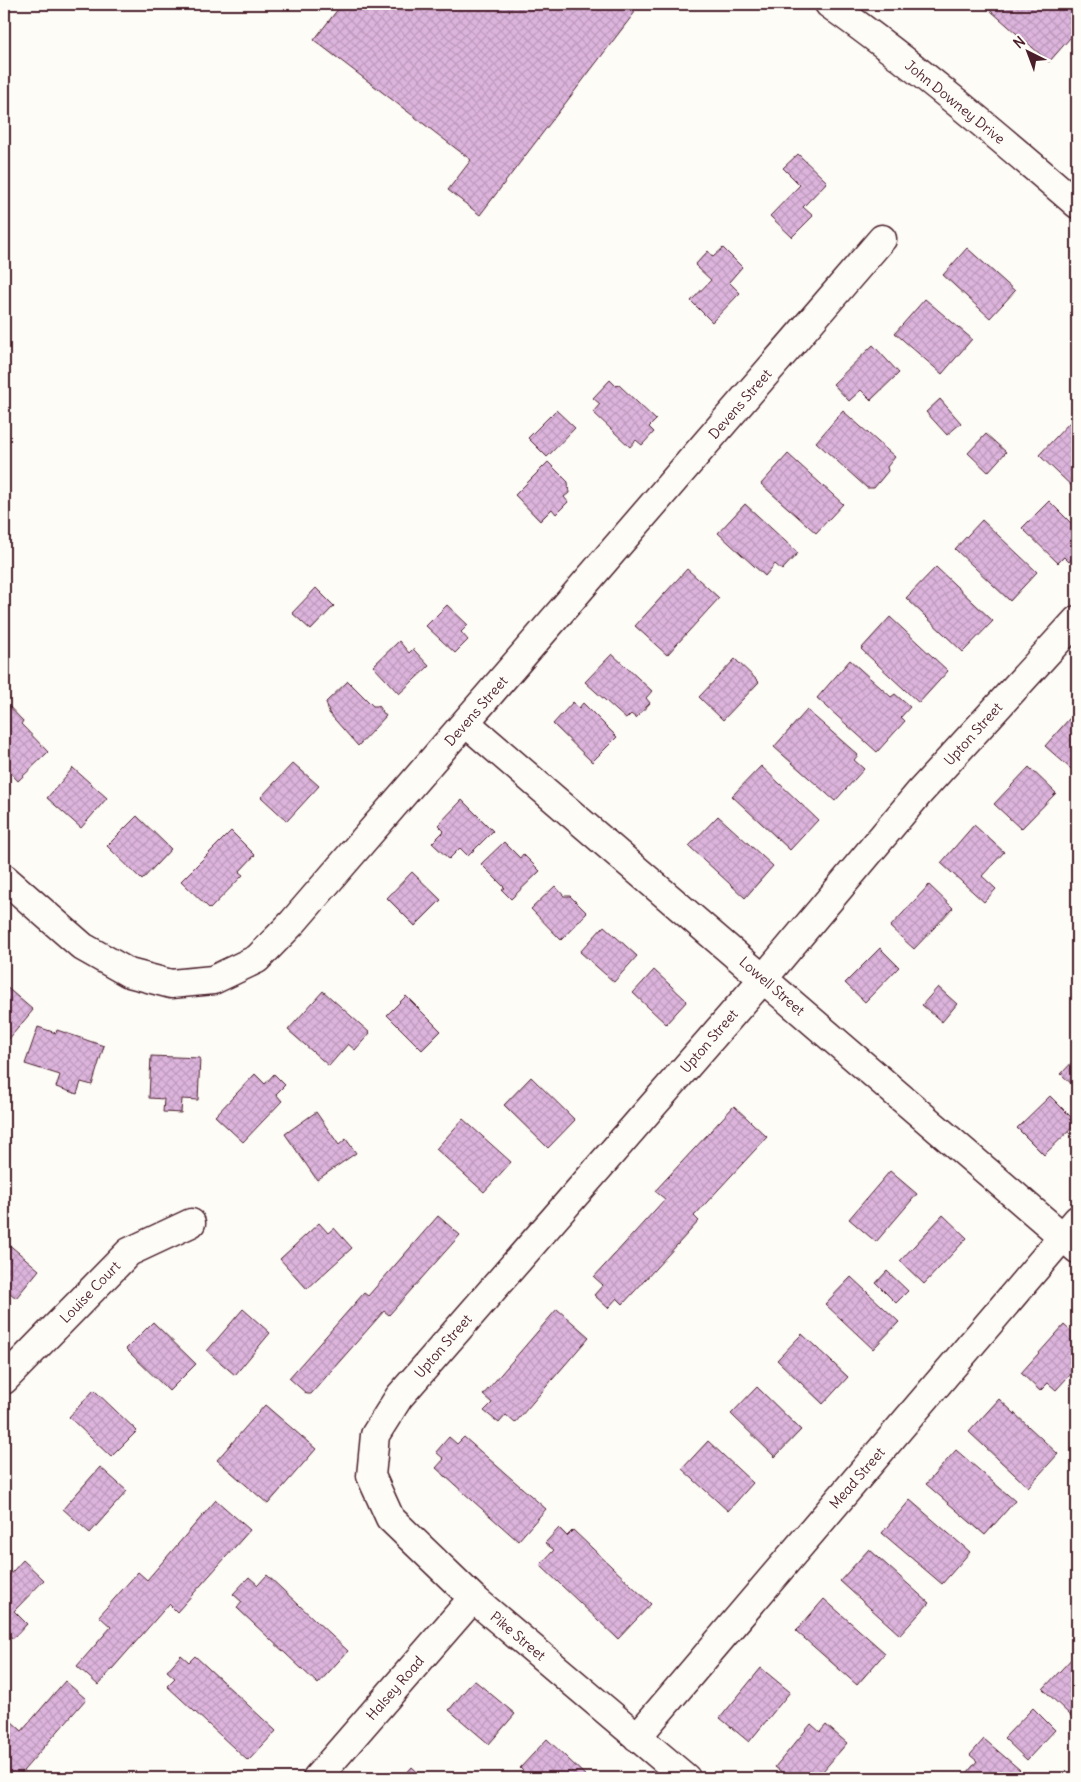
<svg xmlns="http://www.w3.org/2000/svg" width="1081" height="1782" font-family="Delius,sans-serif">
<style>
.building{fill:url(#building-cross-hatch);stroke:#4a1f2b}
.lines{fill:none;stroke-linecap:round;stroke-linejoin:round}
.minor-casing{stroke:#4a1f2b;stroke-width:31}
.minor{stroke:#fdfcf7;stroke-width:28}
.labels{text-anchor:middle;stroke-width:4;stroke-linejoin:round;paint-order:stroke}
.street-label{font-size:14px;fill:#4a1f2b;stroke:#fdfcf7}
</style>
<defs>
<pattern id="building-cross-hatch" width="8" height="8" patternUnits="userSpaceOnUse" patternTransform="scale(1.25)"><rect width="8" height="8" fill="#dcb4dc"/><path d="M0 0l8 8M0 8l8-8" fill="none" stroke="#be9abd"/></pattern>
</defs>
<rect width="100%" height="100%" fill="#fdfcf7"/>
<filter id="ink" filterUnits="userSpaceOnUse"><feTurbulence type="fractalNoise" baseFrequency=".02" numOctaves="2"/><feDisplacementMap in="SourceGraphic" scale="10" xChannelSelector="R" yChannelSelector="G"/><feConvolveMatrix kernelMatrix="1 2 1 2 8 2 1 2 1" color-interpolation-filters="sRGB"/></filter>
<g filter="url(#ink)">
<path class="building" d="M342,4H633L630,8L635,12L480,215L448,190L471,160L314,40Z
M983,4H1077V30L1049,62Z
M798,154L827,182L803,207L813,216L792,237L770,216L800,185L783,168Z
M723,248L742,267L729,282L740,293L712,322L691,301L711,280L695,265L708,251L713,257Z
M967,248L1015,291L990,318L943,275Z
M925,299L972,339L942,374L895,333Z
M873,345L899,373L871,400L861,390L849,401L833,384Z
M610,380L616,386L619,385L656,420L649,427L654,432L642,445L636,440L630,447L593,412L600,404L593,398Z
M940,399L961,423L947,435L926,412Z
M556,410L575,428L547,457L528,438Z
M843,411L895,457L887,467L888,471L874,488H867L816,442Z
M1071,421L1077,428V491L1039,455Z
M986,434L1006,452L988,472L968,453Z
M788,454L843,504L816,533L761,484Z
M548,462L568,482L569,493L564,497L568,502L556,514L552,509L540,521L515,495Z
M1049,501L1077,529V554L1069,562L1064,557L1058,563L1022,528Z
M745,504L798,553L782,570L775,564L765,576L718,533Z
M982,520L1037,572L1010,601L955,549Z
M936,567L993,621L963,652L906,598Z
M687,569L719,598L667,655L635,626Z
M316,588L334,606L311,630L292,613Z
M447,605L468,625L461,632L468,640L455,653L426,626Z
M890,617L948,671L919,703L861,649Z
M399,641L409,653L413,649L429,666L399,694L373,666Z
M612,654L652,691L646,698L650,703L636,718L631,714L626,719L585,682Z
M735,659L759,682L723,720L699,697Z
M850,660L891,697L895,694L910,707L901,717L905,721L877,752L817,698Z
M348,681L373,706H378L386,716L358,746L329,713L326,702Z
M4,701L23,721L21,724L48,752L18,781L4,766Z
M573,702L579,708L583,703L617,737L592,762L553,724Z
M807,710L858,755L854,760L864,769L835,801L774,747Z
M1077,710V762L1071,769L1045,746Z
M293,763L319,786L287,821L261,797Z
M761,766L818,820L790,850L732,796Z
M1029,767L1056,793L1021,829L994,804Z
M73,768L107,798L81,828L47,798Z
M462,800L493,831L468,856L460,848L449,859L432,843L444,831L438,825Z
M137,816L171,849L142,880L107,846Z
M718,816L773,866L745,898L689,846Z
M974,825L1004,852L982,876L996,889L984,902L941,863Z
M231,831L255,855L239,872L243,875L210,909L181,881Z
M504,842L520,858L523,854L540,871L511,899L502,890L505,888L481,864Z
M412,872L441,900L415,926L387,898Z
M929,885L953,908L914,949L890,927Z
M555,886L564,896H570L587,913L561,940L531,909Z
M604,926L637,956L614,982L580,952Z
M880,948L899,967L865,1002L845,983Z
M654,970L687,1001L666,1024L633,993Z
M4,985L33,1010L8,1040L4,1037Z
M938,987L957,1004L942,1022L922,1005Z
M323,991L370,1033L355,1050L348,1044L329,1066L288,1030Z
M406,996L441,1031L422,1050L387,1015Z
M38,1027L56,1033L57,1030L104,1046L92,1085L81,1082L77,1094L56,1087L60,1075L25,1064Z
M151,1056L200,1058L198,1100L182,1099L181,1113L163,1112L164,1099L149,1098Z
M1077,1057V1089L1061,1074Z
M255,1074L265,1084L274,1074L285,1085L276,1094L282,1101L243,1142L215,1116Z
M531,1077L575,1120L548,1148L504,1105Z
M1050,1096L1077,1123L1044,1155L1017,1128Z
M734,1106L767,1137L694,1216L699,1221L623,1304L617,1298L608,1308L594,1295L603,1285L594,1277L665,1199L655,1191Z
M316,1112L339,1145L346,1139L356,1153L317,1180L285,1134Z
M463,1119L511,1162L484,1192L436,1149Z
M890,1171L917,1194L876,1242L849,1219Z
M943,1215L967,1238L924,1284L900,1261Z
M438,1216L460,1235L389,1315L384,1311L311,1394H307L289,1378L364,1293L368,1296Z
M319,1223L328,1233L334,1228L352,1248L307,1289L280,1259Z
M6,1242L39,1270L16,1298L4,1288V1245Z
M887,1271L908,1291L896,1303L876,1283Z
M851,1277L899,1322L873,1349L825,1304Z
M243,1309L270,1333L235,1375L207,1351Z
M557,1309L589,1337L515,1423L506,1415L499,1423L484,1411L492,1403L483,1395Z
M153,1322L196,1364L169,1391L126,1349Z
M1064,1325L1077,1337V1367L1056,1390L1048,1383L1040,1391L1021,1373Z
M802,1334L848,1377L823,1404L777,1360Z
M757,1387L801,1430L775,1457L731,1414Z
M94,1390L137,1431L111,1457L69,1417Z
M999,1399L1058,1454L1028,1487L969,1432Z
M265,1405L316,1449L268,1504L217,1460Z
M449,1437L457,1444L464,1437L546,1509L518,1541L436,1468L444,1459L436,1452Z
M708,1441L753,1483L728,1511L682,1469Z
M956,1450L1015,1501L985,1535L926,1484Z
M100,1467L127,1491L90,1533L63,1509Z
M216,1500L250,1530L177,1612L169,1604L98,1685L77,1666L111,1627L99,1616L138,1572L147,1580Z
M910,1500L970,1552L942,1584L882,1533Z
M559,1528L567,1536L573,1530L651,1604L618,1639L540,1565L554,1550L545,1543Z
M869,1549L929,1603L900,1635L840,1581Z
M23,1560L44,1580L14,1611L27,1624L13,1639L4,1630V1581Z
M267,1575L348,1651L318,1684L237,1608L242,1602L233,1594L249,1577L258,1585Z
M824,1599L885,1653L857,1685L796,1631Z
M1077,1599V1612L1071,1607Z
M1077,1653V1709L1071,1716L1043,1689Z
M181,1655L189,1662L195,1656L276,1731L248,1761L167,1686L175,1678L167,1671Z
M761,1668L790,1692L749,1742L720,1718Z
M474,1680L515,1714L489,1744L449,1710Z
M65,1681L86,1699L17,1778H4V1727L10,1720L22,1731Z
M1033,1708L1055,1730L1027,1760L1004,1738Z
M811,1724L820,1732L826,1725L847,1743L817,1778H789L775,1767Z
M547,1739L586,1776L584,1778H530L520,1768Z
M984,1739L1020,1770L1013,1778H963L977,1761L970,1755Z
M412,1767L424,1778H402Z"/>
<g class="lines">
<g class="minor-casing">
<path id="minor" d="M829,4C916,66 997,135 1077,204
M466,723L1077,1249
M4,878L83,947L129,973L171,984L213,980L257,959L293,922L882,239
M4,1380L129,1252L191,1223
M637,1737L1077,1220
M317,1778L473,1598
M686,1778L473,1598L390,1518L371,1476L375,1435L399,1397L763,979L919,793L1077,620"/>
</g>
<use href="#minor" class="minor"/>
</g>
</g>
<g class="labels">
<g class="street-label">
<text transform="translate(955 102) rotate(39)" y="5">John Downey Drive</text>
<text transform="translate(740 404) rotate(-49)" y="5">Devens Street</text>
<text transform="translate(476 711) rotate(-49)" y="5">Devens Street</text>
<text transform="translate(973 734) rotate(-48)" y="5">Upton Street</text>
<text transform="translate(772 986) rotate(41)" y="5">Lowell Street</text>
<text transform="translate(709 1041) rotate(-49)" y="5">Upton Street</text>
<text transform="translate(90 1292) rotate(-46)" y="5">Louise Court</text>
<text transform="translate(443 1346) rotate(-49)" y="5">Upton Street</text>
<text transform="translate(857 1478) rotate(-49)" y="5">Mead Street</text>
<text transform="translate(518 1636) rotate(40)" y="5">Pike Street</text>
<text transform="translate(395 1688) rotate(-49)" y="5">Halsey Road</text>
</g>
</g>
<rect width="1081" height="1782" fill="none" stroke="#fdfcf7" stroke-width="20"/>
<rect x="10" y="10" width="1061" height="1762" fill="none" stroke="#4a1f2b" stroke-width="2" filter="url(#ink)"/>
<g transform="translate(1028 52) rotate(318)" stroke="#fdfcf7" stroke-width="4" paint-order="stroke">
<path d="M0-4L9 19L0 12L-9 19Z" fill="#4a1f2b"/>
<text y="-8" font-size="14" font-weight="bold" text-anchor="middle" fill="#4a1f2b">N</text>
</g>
</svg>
